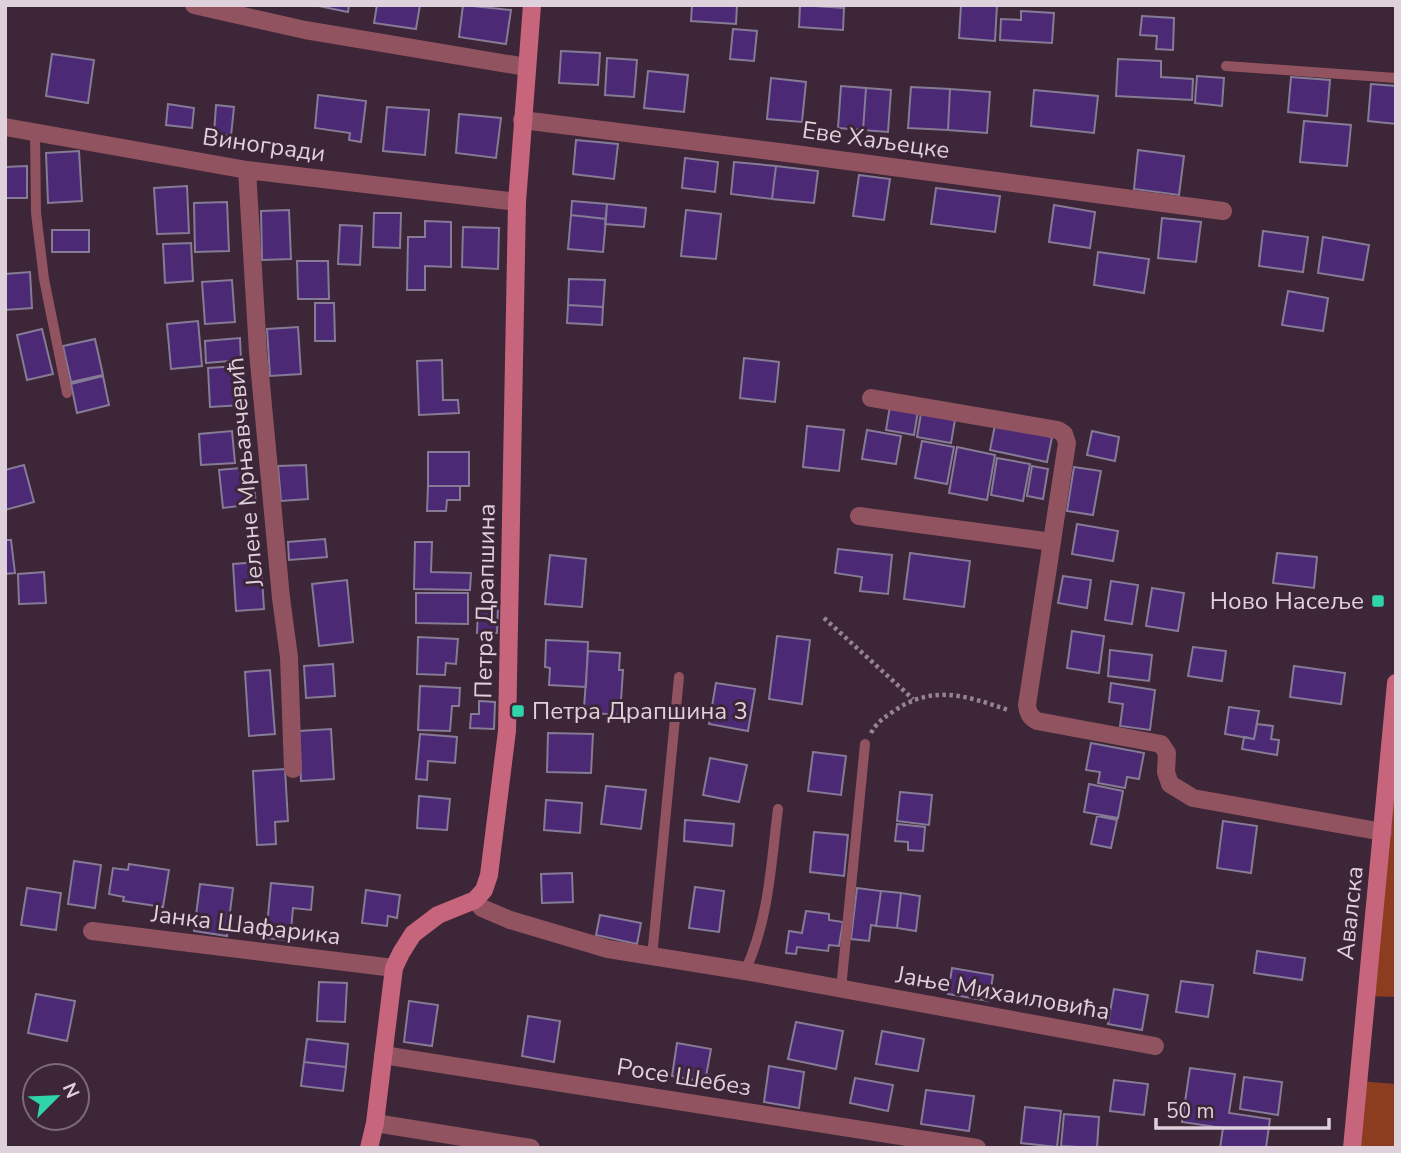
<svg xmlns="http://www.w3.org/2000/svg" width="1401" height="1153" font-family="'Nunito Sans',sans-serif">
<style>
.green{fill:#8c3c1f}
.building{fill:#4b2975;stroke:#857b96;stroke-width:2}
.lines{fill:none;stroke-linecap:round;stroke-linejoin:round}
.path{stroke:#958391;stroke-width:4.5;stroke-dasharray:3.5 3.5;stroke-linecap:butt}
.lane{stroke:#915360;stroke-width:10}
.street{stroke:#915360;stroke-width:18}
.secondary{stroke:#c7657c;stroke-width:18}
.poi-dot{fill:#30d4aa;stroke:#3c2637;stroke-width:2.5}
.labels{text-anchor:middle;stroke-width:6;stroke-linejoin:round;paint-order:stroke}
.street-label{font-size:24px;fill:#dfd1db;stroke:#3c2637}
.poi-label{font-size:24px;fill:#dfd1db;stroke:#3c2637;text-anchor:end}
</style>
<rect width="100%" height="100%" fill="#3c2637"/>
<path class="green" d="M1396,683V997L1366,996Z
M1358,1081L1396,1084V1148H1352Z"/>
<path class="building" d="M314,5H349L348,12Z
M377,5H420L416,29L374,23Z
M463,5L511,10L506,44L459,37Z
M692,5H737L736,24L691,21Z
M800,5L844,8L843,30L799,27Z
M961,5H997L995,41L959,38Z
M1021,11L1054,13L1052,43L1000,40L1001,19L1021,20Z
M1142,16L1174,18L1173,50L1156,49L1157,36L1140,35Z
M733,29L757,31L754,61L730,59Z
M561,51L600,53L598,85L559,83Z
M52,54L94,60L88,103L46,96Z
M607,58L637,60L634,97L605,95Z
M1118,59L1161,61V77L1193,79L1192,100L1116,96Z
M648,71L688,75L684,112L644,108Z
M1197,76L1224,78L1222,106L1195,103Z
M1291,77L1330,80L1327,116L1288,112Z
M771,78L806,82L802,122L767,119Z
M1371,84L1396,86V124L1368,121Z
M841,86L866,88L863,130L838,128Z
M911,87L950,89L948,130L908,128Z
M866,88L891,90L888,132L863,130Z
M950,89L990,92L987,133L948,130Z
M1034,90L1098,96L1094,133L1031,126Z
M318,95L366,101L361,142L349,140L350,133L315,128Z
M168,104L194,108L192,128L166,125Z
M216,105L234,107L231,136L214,134Z
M387,107L429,110L425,155L383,151Z
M459,114L501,118L496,158L456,153Z
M1304,121L1351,125L1347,166L1300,162Z
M576,140L618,144L614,179L573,174Z
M1138,150L1184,156L1179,195L1134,189Z
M79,151L82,201L48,203L46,153Z
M685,158L718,162L715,192L682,188Z
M734,162L776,166L772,199L731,194Z
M27,166V198H5V167Z
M776,166L818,171L814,203L772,199Z
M859,175L890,179L884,220L853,216Z
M187,186L189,233L157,234L154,188Z
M936,188L1000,196L995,232L931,224Z
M572,201L607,204L606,219L571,215Z
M227,202L229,251L195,252L194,203Z
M607,204L646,208L644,227L605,224Z
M1054,205L1095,212L1090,248L1049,242Z
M289,210L291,259L262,260L261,211Z
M686,210L721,214L716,259L681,256Z
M374,213H401L400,248L373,247Z
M571,215L606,219L603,252L568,249Z
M1162,218L1201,222L1196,262L1158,258Z
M425,221L451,222V267L425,266V290H407L408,237H425Z
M340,225L362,226L360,265L338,264Z
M463,227L499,228L498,269L462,267Z
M52,230H89V252H52Z
M1263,231L1308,237L1303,272L1259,266Z
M1323,237L1369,245L1363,280L1318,273Z
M191,243L193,281L165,283L163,244Z
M1098,252L1149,259L1144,293L1094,285Z
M297,261H328L329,299H298Z
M30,272L32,308L5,310V274Z
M569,279L605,280L603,307L568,305Z
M232,280L235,322L205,324L202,282Z
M1288,291L1328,298L1323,331L1282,325Z
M315,303H334L335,341H315Z
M568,305L603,307L602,325L567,323Z
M198,321L202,366L171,369L167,324Z
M298,327L301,374L270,376L267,329Z
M42,329L53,374L27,380L17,335Z
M240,338L241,360L206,363L205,341Z
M95,339L103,375L71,382L63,346Z
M744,358L779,362L775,402L740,398Z
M442,360L443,400H458L459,413L419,415L417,361Z
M239,366L242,405L210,407L208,368Z
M103,376L109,405L77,413L71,384Z
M890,406L918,411L914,435L886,430Z
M921,413L955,420L951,443L917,437Z
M995,425L1052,437L1047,462L990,450Z
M807,426L844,430L839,471L803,467Z
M867,430L901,436L896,464L862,459Z
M232,431L235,463L201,465L199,434Z
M1092,431L1119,437L1115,461L1087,455Z
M922,441L954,447L947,484L915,478Z
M957,447L995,455L987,500L949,493Z
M428,452H469V486H428Z
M997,458L1030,464L1023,501L991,495Z
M24,465L34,502L5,510V470Z
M306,465L308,499L281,501L278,466Z
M1032,466L1048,469L1043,499L1027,496Z
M252,467L256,504L223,508L219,470Z
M1074,467L1101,471L1093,515L1067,511Z
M428,486H460V500H447L446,511H427Z
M1077,524L1118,531L1113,561L1072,554Z
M325,539L327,557L289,560L288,542Z
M5,540H11L15,573L5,574Z
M415,542H432L431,572L471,573L470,590L414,589Z
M838,549L892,555L888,594L860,591L862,577L835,573Z
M910,553L970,561L964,607L904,599Z
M1277,553L1317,557L1314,588L1273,583Z
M550,555L586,559L582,607L545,604Z
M261,562L264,609L236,611L233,564Z
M44,572L46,603L19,604L18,574Z
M1063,576L1091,580L1087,608L1058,603Z
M347,580L353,642L319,646L312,584Z
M1111,581L1138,585L1132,624L1105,620Z
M1152,588L1184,593L1178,631L1146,626Z
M416,593H468V624L416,623Z
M478,608H498L497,633H477Z
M1072,631L1104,636L1099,673L1067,668Z
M777,636L810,640L802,704L769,699Z
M418,637L458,639L456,664L446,663L445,675L417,674Z
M546,640L588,642L586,687L549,685L550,668L545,667Z
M1193,647L1226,651L1222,681L1188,676Z
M1110,650L1152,655L1149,681L1108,676Z
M588,651L620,653L619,670H623L620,715L593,713V708H584Z
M333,664L335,696L306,698L304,666Z
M1294,666L1345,673L1341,704L1290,697Z
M270,670L275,734L249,736L245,672Z
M716,683L755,689L748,731L709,724Z
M1111,683L1155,690L1150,730L1120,726L1123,704L1109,702Z
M420,686L460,688L459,706H452L450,731L418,730Z
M479,701L495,702L494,729L470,728L471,714H479Z
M1229,707L1259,711L1254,739L1225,734Z
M1257,724L1273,726L1271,739L1279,740L1277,755L1242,749L1244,737L1254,739Z
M331,729L334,779L301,781L299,731Z
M548,733L593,734L591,773L547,772Z
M420,734L457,737L455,763L428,761L427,780L416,779Z
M1091,743L1144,753L1139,779L1127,777L1125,788L1098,783L1100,772L1086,770Z
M813,752L846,756L841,795L808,791Z
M710,758L747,765L739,802L703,795Z
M285,769L288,821L275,822L276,844L257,845L253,771Z
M1089,784L1123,791L1118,818L1084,812Z
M606,786L646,790L641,829L601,824Z
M900,792L932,795L929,825L897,821Z
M419,796L450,799L447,830L417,828Z
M546,800L582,803L580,833L544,830Z
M1097,816L1117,820L1111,848L1091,844Z
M685,820L734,824L732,846L684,841Z
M1223,821L1257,826L1251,873L1217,868Z
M897,824L925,827L923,851L908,850V842L895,841Z
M814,832L848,835L844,876L810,872Z
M74,861L101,865L95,908L68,904Z
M129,864L169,870L163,907L123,901L124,897L109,894L113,868L128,870Z
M572,873L573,902L542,903L541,874Z
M271,883L313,887L311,910L293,908L290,941L266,938Z
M200,884L233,888L227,936L194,931Z
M695,887L724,891L719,932L689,928Z
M27,888L61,893L56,930L21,925Z
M857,888L881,891L876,926L871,925L869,941L851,939Z
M366,890L400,895L397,918L388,916L387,926L362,923Z
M881,891L901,893L897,928L876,926Z
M901,893L920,896L916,931L897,928Z
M806,911L829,914V920L843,922L839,946L829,945L828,951L797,947L796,954L786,953L789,931L802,933Z
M600,915L641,923L637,944L596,935Z
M1257,951L1305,958L1302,980L1254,973Z
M952,968L993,975L989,1001L948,994Z
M1181,981L1213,985L1208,1017L1176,1012Z
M319,982L347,983L345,1022L317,1021Z
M1114,989L1148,995L1142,1030L1108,1024Z
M36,994L75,1001L67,1041L28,1033Z
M409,1001L438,1005L432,1046L404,1042Z
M528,1016L560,1021L554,1062L522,1056Z
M796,1022L843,1031L836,1069L788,1059Z
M882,1031L924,1039L918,1071L876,1064Z
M307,1039L348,1044L346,1067L304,1062Z
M677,1043L711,1049L705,1082L672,1076Z
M304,1062L346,1067L343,1091L301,1086Z
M769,1066L804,1072L799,1108L764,1102Z
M1190,1068L1235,1074L1229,1113L1270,1119L1266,1148H1220L1223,1128L1182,1122Z
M1244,1077L1282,1082L1278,1115L1240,1109Z
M855,1078L893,1085L888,1111L850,1103Z
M1114,1080L1148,1084L1144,1115L1110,1111Z
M926,1090L974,1096L969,1131L921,1124Z
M1025,1107L1061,1111L1057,1147L1021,1143Z
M1064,1114L1099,1117L1097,1148L1061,1146Z"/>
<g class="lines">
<path class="path" d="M824,618L913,699
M871,733C877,722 885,717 894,711C933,684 967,696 1008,710"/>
<path class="lane" d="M1226,66L1396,78
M35,132L36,213L44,279L67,393
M652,957L679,677
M745,971C769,920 771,864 778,809
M841,989L865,744"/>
<path class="street" d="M194,5L305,30L526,67
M522,120L787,153L1223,211
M5,127L247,170L517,202
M247,170L258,352L281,598L289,657L293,769
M871,398L1058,430L1064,434L1067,443L1027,705C1028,713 1030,717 1037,721L1161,744L1167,753L1166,772L1170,784L1193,798L1383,832
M859,516L1052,542
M475,900L482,908L510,920L608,949L745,971L1155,1046
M92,931L394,968
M383,1055L977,1148
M375,1123L531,1148"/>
<path class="secondary" d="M369,1148L375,1123L392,984L394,968L401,953L413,934L438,915L475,900L484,890L489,875L507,731L517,202L532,5
M1352,1148L1396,683"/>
</g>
<g class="poi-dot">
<rect x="1371" y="594" width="14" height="14" rx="3.5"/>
<rect x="511" y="704" width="14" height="14" rx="3.5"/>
</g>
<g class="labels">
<g class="street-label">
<text transform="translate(876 140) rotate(8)" y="8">Еве Хаљецке</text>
<text transform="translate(264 145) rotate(8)" y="8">Виногради</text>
<text transform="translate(245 472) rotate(-95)" y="8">Јелене Мрњавчевић</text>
<text transform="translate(485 601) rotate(-89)" y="8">Петра Драпшина</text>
<text transform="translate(1350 913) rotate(-84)" y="8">Авалска</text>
<text transform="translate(246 925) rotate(7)" y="8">Јанка Шафарика</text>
<text transform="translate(1003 993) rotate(10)" y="8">Јање Михаиловића</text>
<text transform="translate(684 1077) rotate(9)" y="8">Росе Шебез</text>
</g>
<g class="poi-label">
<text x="1364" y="609">Ново Насеље</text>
<text x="532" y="719" text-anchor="start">Петра Драпшина 3</text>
</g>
</g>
<rect width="1401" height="1153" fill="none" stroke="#dfd1db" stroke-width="14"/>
<g transform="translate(56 1097) rotate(66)"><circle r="33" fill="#3c2637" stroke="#7d6a79" stroke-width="2"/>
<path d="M0-5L12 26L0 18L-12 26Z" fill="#30d4aa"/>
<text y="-10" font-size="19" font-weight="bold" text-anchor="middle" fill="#dfd1db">N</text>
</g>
<path d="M1156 1118v10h173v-10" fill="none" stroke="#dfd1db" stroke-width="3.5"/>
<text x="1166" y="1118" font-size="21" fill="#dfd1db" stroke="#3c2637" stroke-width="5" paint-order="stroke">50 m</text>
</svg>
